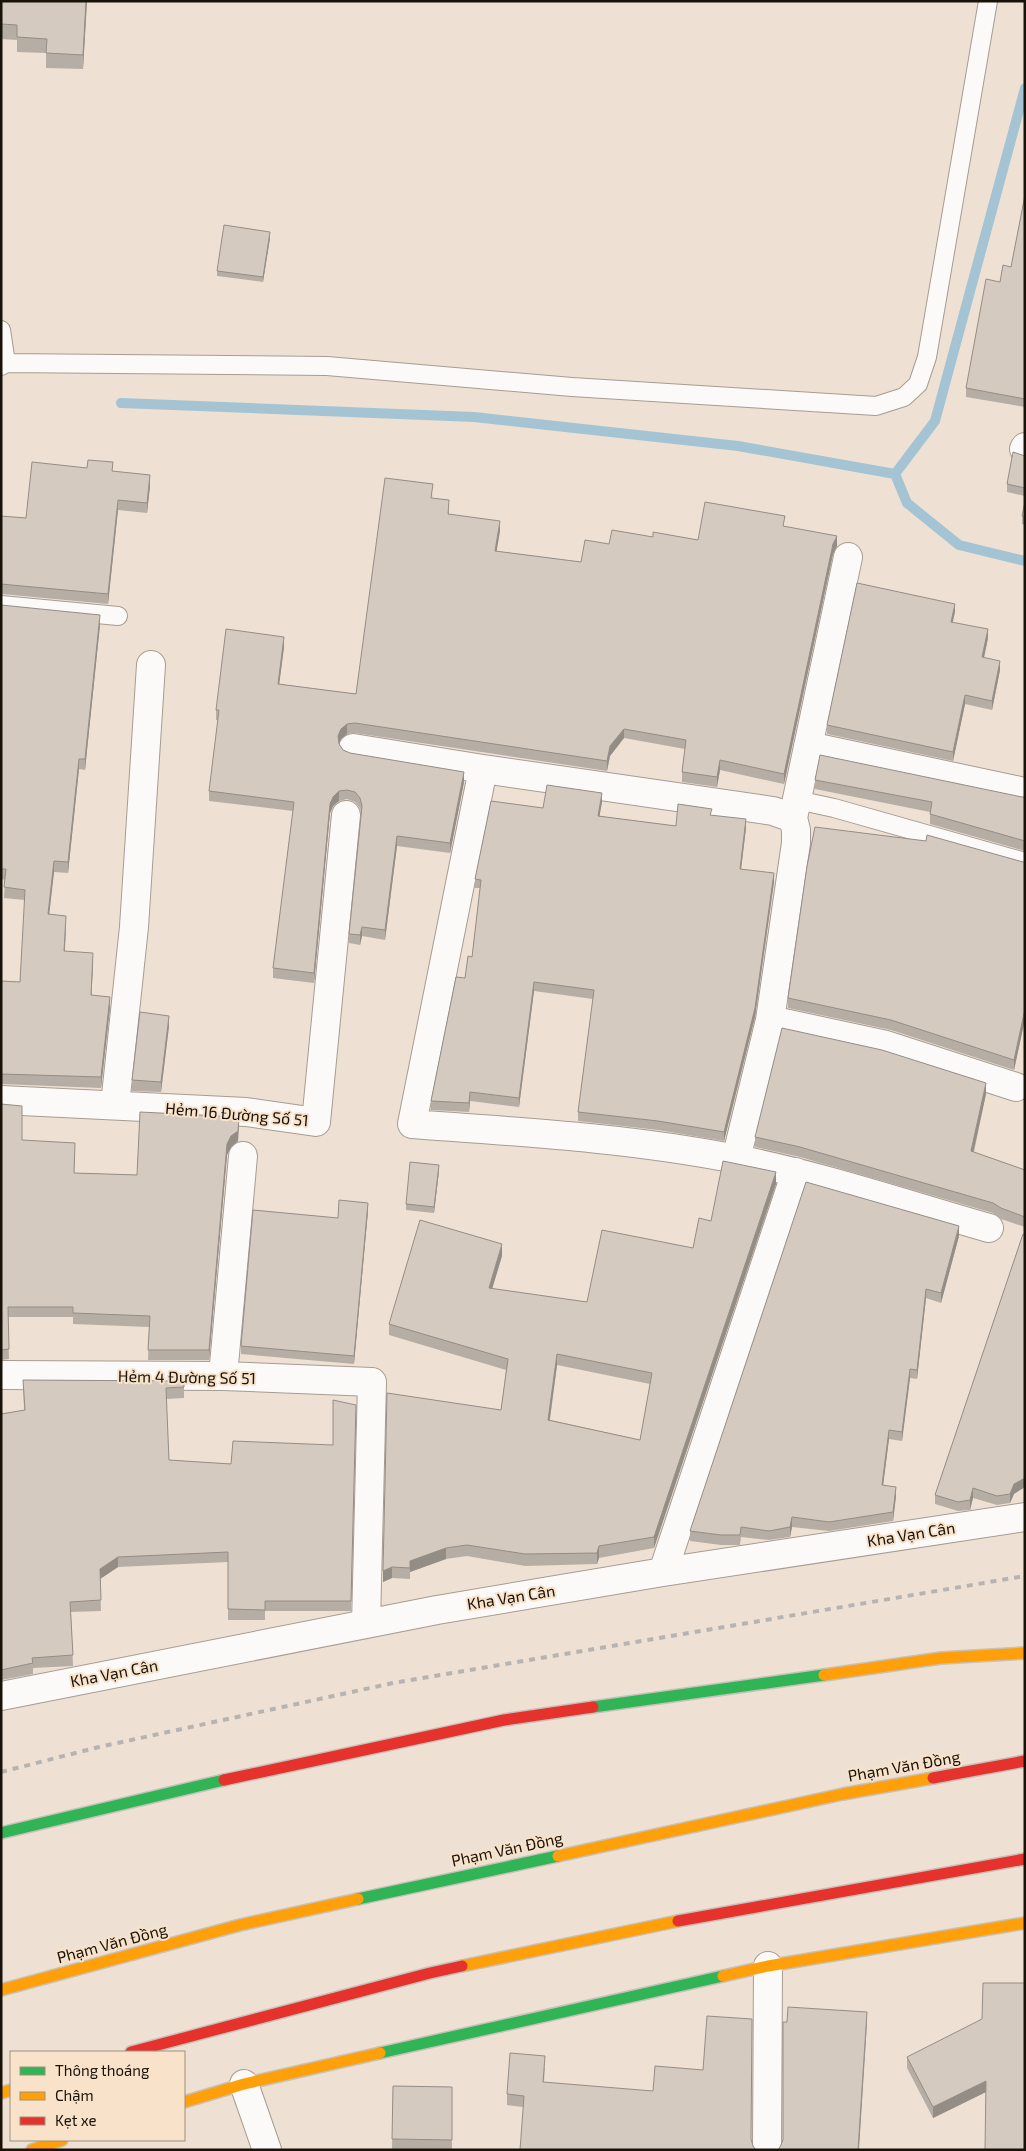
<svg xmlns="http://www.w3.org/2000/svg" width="1026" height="2151" font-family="'Exo 2',sans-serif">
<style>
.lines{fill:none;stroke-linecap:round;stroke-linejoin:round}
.stream{stroke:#a4c4d3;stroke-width:10}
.lane-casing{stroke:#a69c92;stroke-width:20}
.street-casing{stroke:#a69c92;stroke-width:30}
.fast-casing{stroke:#c6c1ba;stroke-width:14}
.slow-casing{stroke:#c6c1ba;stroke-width:14}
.jam-casing{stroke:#c6c1ba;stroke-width:14}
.lane{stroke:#fcfaf9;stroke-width:18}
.street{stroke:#fcfaf9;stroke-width:28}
.fast{stroke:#30b455;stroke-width:11}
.slow{stroke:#ff9f0a;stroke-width:11}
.jam{stroke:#e5322d;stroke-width:11}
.rail{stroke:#b6b3b0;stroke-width:4;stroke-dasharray:6 6;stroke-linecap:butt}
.wall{fill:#b6aea5;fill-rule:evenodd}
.shaded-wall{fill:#948d86}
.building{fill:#d4cac0;stroke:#948d86;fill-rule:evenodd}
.labels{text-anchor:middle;stroke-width:4;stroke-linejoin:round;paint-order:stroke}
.street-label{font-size:16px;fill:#191209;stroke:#f8e2c9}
</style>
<rect width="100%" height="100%" fill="#eee1d4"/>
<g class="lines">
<path class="stream" d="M121,403L474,417L738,446L895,474L907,503L959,545L1025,561
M895,474L935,421L1025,88"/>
<g class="lane-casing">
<path id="lane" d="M1,330L6,363L1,366
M6,363L327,366L572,387L876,406L904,397L918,384L927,357L988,1
M1,605L118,616
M797,800L834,808L1025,862"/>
</g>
<g class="street-casing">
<path id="street" d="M1024,449L1025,447
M808,746L1025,792
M353,748L483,769L773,811L793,818
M483,769L412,1124C521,1132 630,1138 736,1159C822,1176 905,1204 989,1228
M770,1020L886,1045L1016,1087
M1,1100L246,1112L316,1122L346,815
M115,1105L134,927L151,665
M736,1159L770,1020L796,843V830L793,818L848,557
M1,1375L223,1376L372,1382L366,1624
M223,1376L243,1156
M663,1572L796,1172
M1,1696L437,1610L663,1572L1025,1517
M244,2084L267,2150
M767,2150L768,1966"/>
</g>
<g class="fast-casing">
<path id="fast" d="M593,1707L824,1675
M1,1833L224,1780
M358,1899L558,1856
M380,2053L723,1976"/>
</g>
<g class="slow-casing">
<path id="slow" d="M824,1675L941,1658L1025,1653
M558,1856L843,1794L933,1778
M462,1966L678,1921
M723,1976L768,1966L1025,1923
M1,1990L240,1925L358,1899
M1,2093L11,2090
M184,2102L244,2084L380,2053
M32,2150L62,2140"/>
</g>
<g class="jam-casing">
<path id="jam" d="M933,1778L1025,1761
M224,1780L504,1720L593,1707
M678,1921L1025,1859
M131,2052L430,1973L462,1966"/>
</g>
<use href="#lane" class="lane"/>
<use href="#street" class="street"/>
<use href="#fast" class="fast"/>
<use href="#slow" class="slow"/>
<use href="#jam" class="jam"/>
<path class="rail" d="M1,1772L99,1747L393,1683L1025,1576"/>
</g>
<path class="wall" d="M1,1H87L83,69L46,68V53L17,52V40L1,39Z
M1025,195V407L966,397V388L1000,282L1011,267Z
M270,238L263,282L217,276V271Z
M1025,456V496L1007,492V484Z
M113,472L150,486L147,513L118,510L108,604L2,594L1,516L26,518Z
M433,494L432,498L449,510V514L500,531L496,551L581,562L609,544L653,537L698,540L785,526L837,546L833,554L784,784L720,770L717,787L682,782V772L685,749L624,738L610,756L607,771L355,733L347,734L341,739L339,744L343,750L350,753L464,782L450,853L397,846L385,940L362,936L360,945L349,943V934L361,813L360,808L355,802L347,799L339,801L333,806L330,813L314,983L273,978V968L293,811L209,801V791L218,720H216V710L284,647L279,684L356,694Z
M1025,502V525L1022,524V516Z
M1,605L100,625L85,770L79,769L68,873L54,872L49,914L66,926L65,951L93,964L91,995L110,1008L101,1088L1,1084V981L20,982L25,900L4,898L5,880L1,879Z
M955,612L952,622L988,638L984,658L1000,670L992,710L965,704L953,761L827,734V725Z
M815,780L1022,797H1025V851L930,824V812L815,789Z
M602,802L599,816L676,826L712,815L746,828L741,869L774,882L755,1017L724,1141L658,1130L578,1121V1112L593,999L534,991L519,1107L470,1101L469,1112L431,1110V1101L472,957L480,888H475V879L543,808Z
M1023,862H1025V1019L1014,1070L891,1030L788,1008V998Z
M169,1026L161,1092L132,1091V1080Z
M986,1094L974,1152L1025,1170V1227L1001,1219L993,1213L800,1157L755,1147V1137Z
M1,1104L22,1140L75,1154L74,1173L137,1175L239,1127L238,1141L231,1147L227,1155L209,1360H148L149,1327L73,1324V1317H8L9,1359L1,1360Z
M439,1171L434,1213L406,1210V1204Z
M776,1184L654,1548L599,1558L597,1564L525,1566L467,1556L446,1559L410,1572V1579L392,1578L383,1582V1571L501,1410L506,1370L389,1335V1324L502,1256L492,1289L587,1302L693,1248L711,1221ZM557,1365L650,1384L640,1440L550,1420Z
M368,1211L354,1364L241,1354V1346L338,1218Z
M1023,1234L1014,1494L1010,1503L997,1505L973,1498L970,1510L958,1511L935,1504V1495Z
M959,1236L941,1303L926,1298L917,1379L910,1378L902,1441L889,1439L883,1485L896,1496L893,1521L829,1531L792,1527L790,1537L769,1540L741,1537L740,1545H721L690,1541V1531Z
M23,1380L184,1381V1398L166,1399L169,1460L231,1464L333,1445L356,1405L351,1611H265V1620H228V1562L118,1567L100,1579L101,1611L71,1612L73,1666L33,1668V1674L1,1680V1414L24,1410Z
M907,2057L986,2092L933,2118L907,2068Z
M545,2067L544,2082L751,2139L523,2107L507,2105V2094Z
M393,2086L452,2087V2150H392Z"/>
<path class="shaded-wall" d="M86,1H87L83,69V55Z
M270,232V238L263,282V277Z
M150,475V486L147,513V503Z
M118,500V510L108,604V594Z
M500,521V531L495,561V551Z
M837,536V546L833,554L784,784V774L833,544Z
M955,604V612L951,630V622Z
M100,615V625L85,770V759Z
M988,629V638L982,666V657Z
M284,637V647L278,694V684Z
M1000,661V670L992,710V701Z
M965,695V704L953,761V752Z
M347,724V734L341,739L338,746V736L341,729Z
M624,729V738L610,756L607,771V761L610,746Z
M79,759V769L68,873V862Z
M720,760V770L717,787V777Z
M464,772V782L450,853V843Z
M339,791V801L333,806L330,813L314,983V973L330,804L333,797Z
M602,793V802L598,825V816Z
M746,819V828L740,878V869Z
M397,836V846L385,940V930Z
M54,861V872L48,925V914Z
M774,873V882L755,1017L724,1141V1132Z
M66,916V926L64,961V951Z
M362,927V936L360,945V935Z
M93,953V964L91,1006V995Z
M534,982V991L519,1107V1098Z
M110,997V1008L101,1088V1077Z
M1025,1009V1019L1014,1070V1060Z
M169,1016V1026L161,1092V1082Z
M986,1083V1094L971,1162V1151Z
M470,1092V1101L469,1112V1103Z
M239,1117L238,1141L231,1147L227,1155L209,1360V1350L227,1144Z
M439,1165V1171L434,1213V1207Z
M776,1172V1184L654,1548V1537Z
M368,1203V1211L354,1364V1356Z
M959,1226V1236L941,1303V1293Z
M502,1244V1256L489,1299V1288Z
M926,1289V1298L917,1379V1370Z
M557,1354V1365L548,1431V1420Z
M910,1369V1378L902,1441V1432Z
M889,1430V1439L882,1494V1485Z
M1025,1478V1487L1014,1494L1010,1503V1494L1014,1484Z
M896,1487V1496L893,1521V1512Z
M973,1488V1498L970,1510V1500Z
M792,1517V1527L790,1537V1527Z
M599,1546V1558L597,1564V1553Z
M446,1548V1559L410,1572V1579V1561Z
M118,1557V1567L100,1579V1569Z
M392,1567V1578L383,1582V1571Z
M867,2012V2023L859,2150H858Z
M986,2081V2092L933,2118V2107Z"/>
<path class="building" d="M1,1H86L83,55L46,53L47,39L17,37V25L1,24Z
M1025,195V399L966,388L986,279L1000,282L1003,265L1011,267Z
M224,225L270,232L263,277L217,271Z
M1013,452L1025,456V488L1007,484Z
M88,460L113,462L112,471L150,475L147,503L118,500L108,594L1,584V516L26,518L32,462L87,468Z
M385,478L433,484L431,498L449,500L448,514L500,521L495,551L581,562L585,540L609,544L612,530L653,537V532L698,540L705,502L785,516L783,526L837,536L833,544L784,774L720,760L717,777L682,772L686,740L624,729L610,746L607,761L355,723L347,724L341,729L338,736L339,744L343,750L350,753L464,772L450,843L397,836L385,930L362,927L360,935L349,934L362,806L360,798L355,792L347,790L339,791L333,797L330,804L314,973L273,968L294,802L209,791L219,710H216L226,629L284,637L278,684L356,694Z
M1025,502V517L1022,516Z
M857,583L955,604L951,622L988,629L982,657L1000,661L992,701L965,695L953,752L827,725Z
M1,605L100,615L85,759H79L68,862L54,861L48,914L66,916L64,951L93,953L91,995L110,997L101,1077L1,1074V981L20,982L25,890L4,887L6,869H1Z
M820,755L1022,797H1025V841L930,814L932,802L815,780Z
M547,785L602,793L598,816L676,826L678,804L712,809L710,815L746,819L740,869L774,873L755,1008L724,1132L658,1121L578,1112L594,990L534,982L519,1098L470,1092L469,1103L431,1101L456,977L465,978L468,956L472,957L481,880L475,879L491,801L543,808Z
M815,827L926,841L927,835L1023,862H1025V1009L1014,1060L891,1020L788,998L807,866Z
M140,1012L169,1016L161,1082L132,1080Z
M782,1028L882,1050L986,1083L971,1151L1025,1170V1217L1001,1208L993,1203L800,1147L755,1137Z
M1,1104L22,1106V1140L75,1143L74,1173L137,1175L140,1112L239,1117L238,1131L231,1136L227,1144L209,1350H148L150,1316L73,1313V1307H8L9,1349L1,1350Z
M723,1161L776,1172L654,1537L599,1546L597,1553L525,1554L467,1545L446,1548L410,1561V1568L392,1567L383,1571L387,1393L501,1410L508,1359L389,1324L420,1220L502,1244L489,1288L587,1302L602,1230L693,1248L699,1218L711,1221ZM557,1354L652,1373L640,1440L548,1420Z
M410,1162L439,1165L434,1207L406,1204Z
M806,1182L959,1226L941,1293L926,1289L917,1370L910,1369L902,1432L889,1430L882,1485L896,1487L893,1512L829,1522L792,1517L790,1527L769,1531L741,1527L740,1535H721L690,1531Z
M339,1200L368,1203L354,1356L241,1346L253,1210L338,1218Z
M1023,1234L1025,1235V1478L1014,1484L1010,1494L997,1496L973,1488L970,1500L958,1502L935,1495Z
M23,1380L184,1381V1387L166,1388L169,1460L231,1464L233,1441L333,1445V1400L356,1405L351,1601H265V1610L228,1609V1552L118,1557L100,1569L101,1600L70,1602L73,1655L32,1658L33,1663L1,1670V1414L25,1410Z
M983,1983H1025V2150H985L986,2081L933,2107L907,2057L982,2019Z
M788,2007L867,2012L858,2150H778L780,2147L783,2140V2022H787Z
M707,2016L752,2019L751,2139L753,2146L756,2150H520L524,2096L507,2094L510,2053L545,2056L543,2082L653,2091L655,2066L703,2070Z
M393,2086L452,2087V2140L392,2139Z"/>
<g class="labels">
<g class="street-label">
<text transform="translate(237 1114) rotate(5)" y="6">Hẻm 16 Đường Số 51</text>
<text transform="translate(187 1377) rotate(1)" y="6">Hẻm 4 Đường Số 51</text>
<text transform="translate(911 1534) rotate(-9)" y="6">Kha Vạn Cân</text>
<text transform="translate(511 1597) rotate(-9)" y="6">Kha Vạn Cân</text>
<text transform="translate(114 1673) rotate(-11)" y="6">Kha Vạn Cân</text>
<text transform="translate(904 1766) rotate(-10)" y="6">Phạm Văn Đồng</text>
<text transform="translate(507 1849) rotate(-12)" y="6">Phạm Văn Đồng</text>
<text transform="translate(112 1943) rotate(-15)" y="6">Phạm Văn Đồng</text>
</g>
</g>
<rect width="1026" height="2151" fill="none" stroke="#191209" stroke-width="5"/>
<rect x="10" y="2051" width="175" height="90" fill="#f8e2c9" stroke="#9f8f7c"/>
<rect x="20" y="2067" width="25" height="8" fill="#30b455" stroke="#9f8f7c"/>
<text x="55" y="2076" font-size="15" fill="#191209">Thông thoáng</text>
<rect x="20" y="2092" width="25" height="8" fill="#ff9f0a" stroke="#9f8f7c"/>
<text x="55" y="2101" font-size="15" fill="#191209">Chậm</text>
<rect x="20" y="2117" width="25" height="8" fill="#e5322d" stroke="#9f8f7c"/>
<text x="55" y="2126" font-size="15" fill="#191209">Kẹt xe</text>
</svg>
